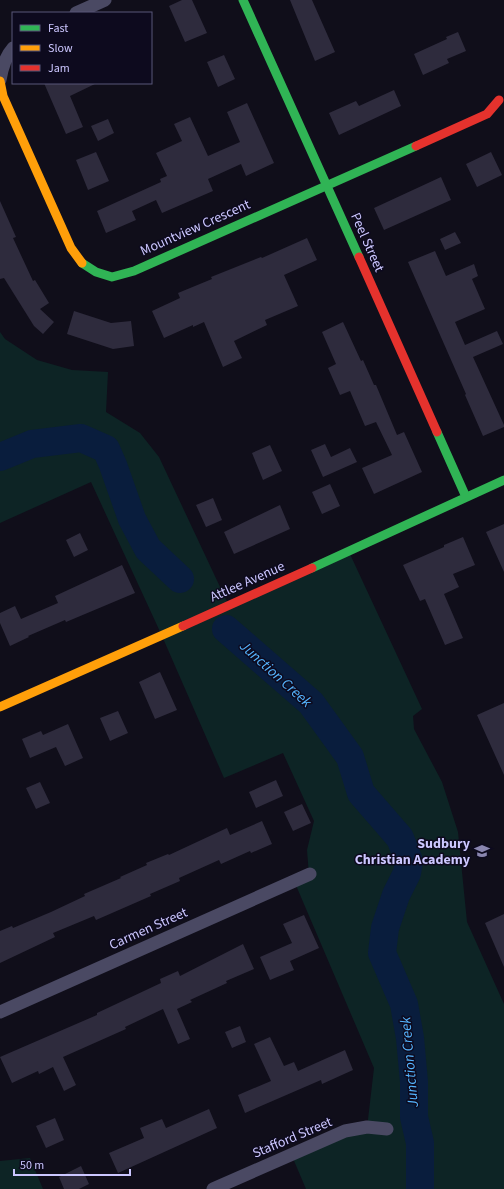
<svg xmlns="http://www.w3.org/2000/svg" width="504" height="1189" font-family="'Source Sans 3',sans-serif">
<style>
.green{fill:#0d2425}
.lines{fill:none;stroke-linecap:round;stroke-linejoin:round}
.river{stroke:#091d3d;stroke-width:28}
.building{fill:#2e2b3d}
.street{stroke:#4a4963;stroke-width:13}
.fast{stroke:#30b455;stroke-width:9}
.slow{stroke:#ff9f0a;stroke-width:9}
.jam{stroke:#e5322d;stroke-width:9}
.labels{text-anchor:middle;stroke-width:3;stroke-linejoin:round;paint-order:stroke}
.street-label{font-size:14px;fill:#ccc7ff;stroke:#0d0a1e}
.poi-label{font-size:14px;font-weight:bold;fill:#ccc7ff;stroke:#0d0a1e;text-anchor:end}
.water-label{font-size:15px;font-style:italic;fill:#55b5ff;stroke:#0d0a1e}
</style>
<rect width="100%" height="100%" fill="#100e1a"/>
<path class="green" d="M0,332L5,339L37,360L72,370L108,372L106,412L140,433L159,457L229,606L349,552L422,709L413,716L414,729L442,782L458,832L467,922L504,1004V1189H306L292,1156L367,1128L374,1068L295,883L309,875L307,850L314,821L283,753L224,778L162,636L91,482L0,523Z
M30,1158L43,1189H0V1161Z"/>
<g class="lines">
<path class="river" d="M0,457L32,444L81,438L106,449L113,465L132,519L148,549L180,579
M226,629L311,703L350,757L361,793L400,838L409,861L407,873L396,895L385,928L382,953L404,1004L410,1038L414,1082V1117L420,1143V1189"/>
</g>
<path class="building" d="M182,0H192L207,33L185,42L169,6Z
M290,0H312L335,52L315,61Z
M458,32L466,51L447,59L449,63L423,75L414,54L447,39L446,37Z
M224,55L235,79L218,87L207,62Z
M44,83H97L70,96L83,127L66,134Z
M394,90L401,106L339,135L329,113L356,101L359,106Z
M247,103L274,163L246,176L241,164L208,179L213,191L162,213L156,200L132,211L136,220L106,233L97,211L161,182L160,179L167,176L156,153L182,141L174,124L190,117L208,156L240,142L227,112Z
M108,119L114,133L98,141L91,126Z
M96,152L109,181L88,190L76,160Z
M491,152L502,175L477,187L466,164Z
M441,177L451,200L384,230L374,208Z
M0,201L16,237L13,238L33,281L35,280L49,303L40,309L54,322L43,334L34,326L4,278L0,279Z
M455,232L461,243L445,250L440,239Z
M307,238L317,260L284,275L298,306L265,320L267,325L234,341L242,358L223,367L204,322L193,327V325L164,338L152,311L180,298L178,293L212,279L211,277L261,257L262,258Z
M435,251L446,276L474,264L478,276L472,279L485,309L455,322L465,345L497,331L503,344L473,357L504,425V427L483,436L465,395L466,394L408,262Z
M74,311L111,323L131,321L134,346L113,349L67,334Z
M343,322L361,361L363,360L374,385H376L397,435L404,432L422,472L374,494L362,468L392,455L376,422L365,426L350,391L340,395L328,368L336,364L322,332Z
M325,444L331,457L350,448L357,462L323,477L311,450Z
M270,445L282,471L263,480L252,453Z
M330,484L340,506L322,514L312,492Z
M213,498L222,520L206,527L196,505Z
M280,505L290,529L234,554L224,532Z
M504,524V572L486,532Z
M80,533L88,550L74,557L66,540Z
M463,537L475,565L453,574L459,587L444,594L463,638L445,645L425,599L420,601L403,565L444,547V545Z
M122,565L135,593L66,622L65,620L28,636L29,637L10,646L0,623V613L15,606L21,619L58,603L55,596Z
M160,672L177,710L155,719L139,682Z
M504,703V775L477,715Z
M118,711L128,733L110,741L100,718Z
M68,724L83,758L65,766L56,747L30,758L22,739L41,731L43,735Z
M276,780L283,796L256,808L249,792Z
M40,782L50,803L36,809L26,788Z
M302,804L311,823L293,831L284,812Z
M262,821L272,844L251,853L250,851L221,864L219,860L179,878L180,881L150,894L151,896L96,920L94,916L53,933L55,937L0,963V931L12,926L13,928L51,912L85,896L84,894L121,878L120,877L147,865L146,863L168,854L169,855L227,828L230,835Z
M504,914V967L485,923Z
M304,915L319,948L290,961L294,970L270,980L260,957L292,943L283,924Z
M243,944L254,969L226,981L227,983L190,1000L192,1002L177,1009L190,1039L178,1044L163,1009L125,1027L126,1029L63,1057L76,1085L64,1091L53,1067L39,1074L38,1071L12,1083L0,1057L97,1015V1013L161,983L160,979L178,971L180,976Z
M240,1026L246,1042L232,1048L225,1032Z
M270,1037L284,1066L294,1062L298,1071L345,1050L353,1070L322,1084L321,1080L245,1113L238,1095L271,1081L254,1044Z
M209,1109L217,1128L118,1173L109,1153L144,1138L140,1128L162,1119L166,1128Z
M55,1118L64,1140L46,1148L36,1126Z
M81,1166L89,1184L79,1189H64L59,1177Z"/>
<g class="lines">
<path class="street" d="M76,13L105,0
M0,80C2,68 5,57 13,48
M0,1012L310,874
M213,1189L345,1131L367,1127L387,1129"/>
<path class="fast" d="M243,0L359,257
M82,263L96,272L112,277L134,271L416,146
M437,432L466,497
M312,568L504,480"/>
<path class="slow" d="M0,81L3,96L71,248L82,263
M0,707L183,626"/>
<path class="jam" d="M416,146L487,114L499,100
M359,257L437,432
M183,626L312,568"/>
</g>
<defs>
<g id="school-bare" transform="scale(1.2)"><path d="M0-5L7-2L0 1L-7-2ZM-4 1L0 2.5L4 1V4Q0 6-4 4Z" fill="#8a86af" stroke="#0d0a1e" stroke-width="2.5" paint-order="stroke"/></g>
</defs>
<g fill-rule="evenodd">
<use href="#school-bare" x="482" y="851"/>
</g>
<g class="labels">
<g class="street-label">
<text transform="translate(195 227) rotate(-24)" y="5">Mountview Crescent</text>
<text transform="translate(368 242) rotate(66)" y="5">Peel Street</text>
<text transform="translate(247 581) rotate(-24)" y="5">Attlee Avenue</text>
<text transform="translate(148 928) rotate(-24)" y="5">Carmen Street</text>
<text transform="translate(292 1137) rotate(-23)" y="5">Stafford Street</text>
</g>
<g class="poi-label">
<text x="470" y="848">Sudbury<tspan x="470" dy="16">Christian Academy</tspan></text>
</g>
<g class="water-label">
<text transform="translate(276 674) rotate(42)" y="5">Junction Creek</text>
<text transform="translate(409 1062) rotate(-95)" y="5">Junction Creek</text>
</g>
</g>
<rect x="12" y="12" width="140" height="72" fill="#0d0a1e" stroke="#595678"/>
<rect x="20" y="25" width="20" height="6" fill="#30b455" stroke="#595678"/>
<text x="48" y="32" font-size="12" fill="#ccc7ff">Fast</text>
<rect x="20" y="45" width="20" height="6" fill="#ff9f0a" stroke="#595678"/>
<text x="48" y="52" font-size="12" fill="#ccc7ff">Slow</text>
<rect x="20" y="65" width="20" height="6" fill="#e5322d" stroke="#595678"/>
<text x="48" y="72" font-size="12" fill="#ccc7ff">Jam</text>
<path d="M14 1169v6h116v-6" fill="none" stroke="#ccc7ff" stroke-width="2"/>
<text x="20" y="1169" font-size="12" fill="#ccc7ff" stroke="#0d0a1e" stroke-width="3" paint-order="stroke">50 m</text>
</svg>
